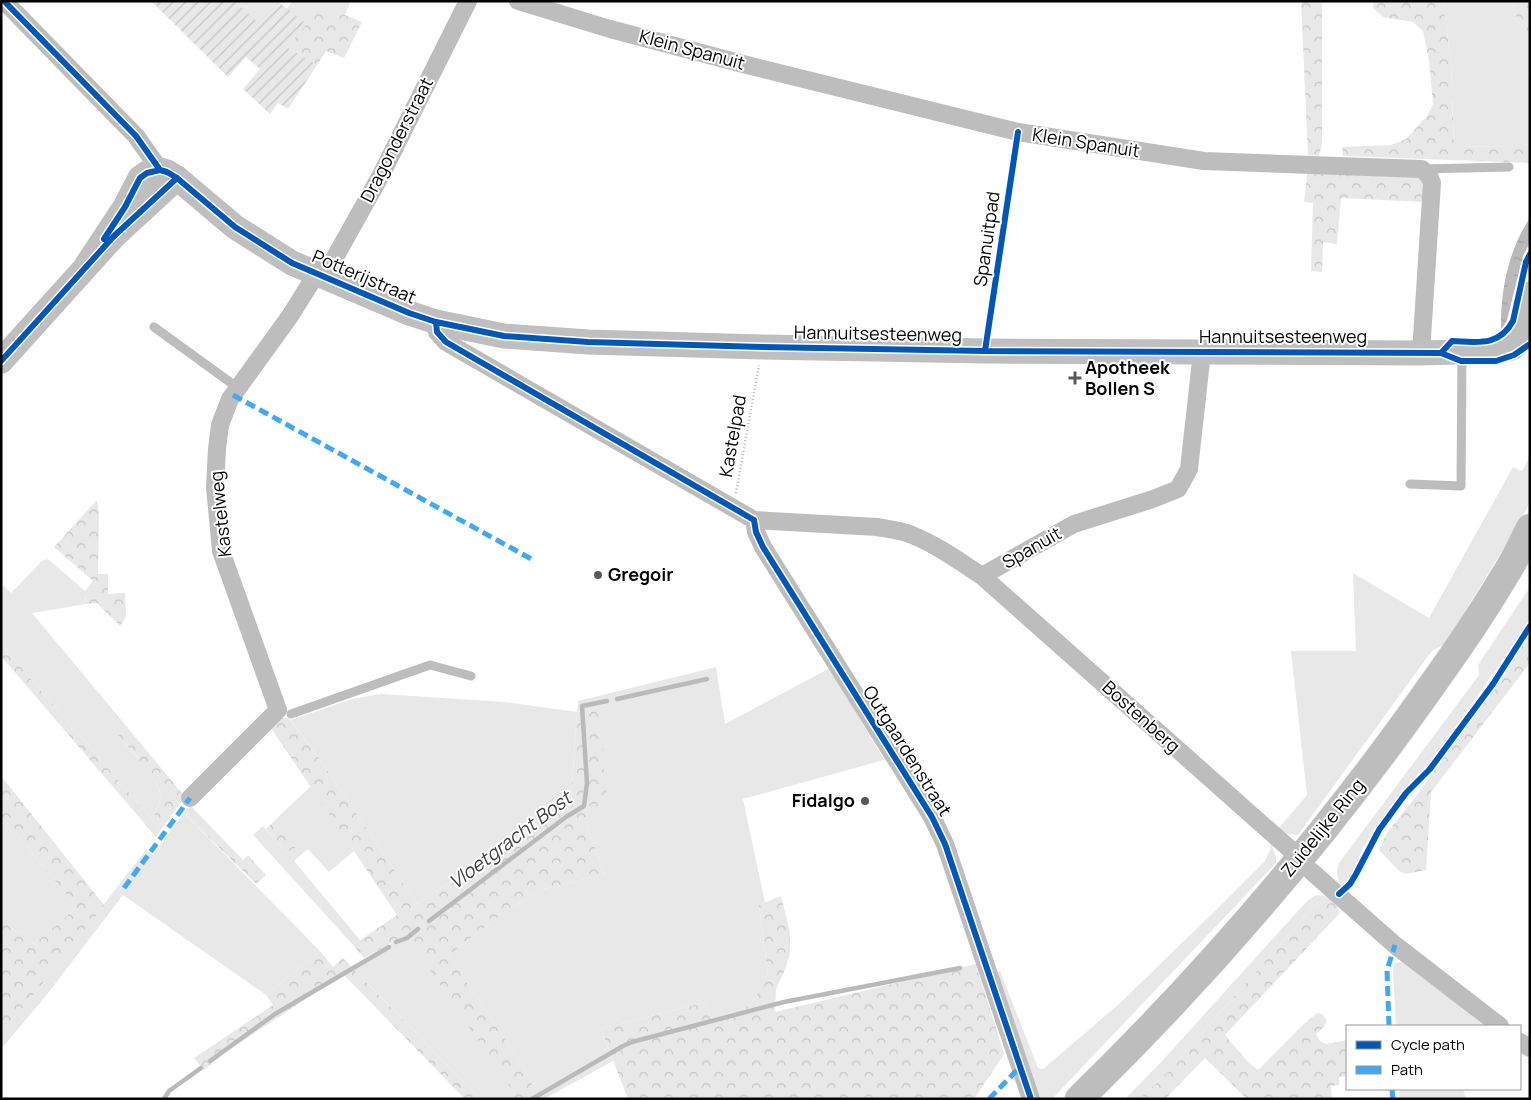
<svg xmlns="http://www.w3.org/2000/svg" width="1531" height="1100" font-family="Manrope,sans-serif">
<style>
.grass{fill:#e8e8e8}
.forest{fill:url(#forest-crowns)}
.garden{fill:url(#garden-furrows)}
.water{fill:url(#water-ripples)}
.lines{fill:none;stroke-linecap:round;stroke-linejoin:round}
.stream{stroke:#bababa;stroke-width:4.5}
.highway-casing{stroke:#dbdbdb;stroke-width:29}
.path{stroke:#b8b8b8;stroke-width:2.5;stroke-dasharray:1 2.5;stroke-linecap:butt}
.lane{stroke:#bdbdbd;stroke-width:9}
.street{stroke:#bdbdbd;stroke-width:18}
.secondary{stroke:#bfbfbf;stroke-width:25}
.highway{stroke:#bdbdbd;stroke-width:28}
.quiet{stroke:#3fa9f5;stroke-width:5;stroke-dasharray:10 5;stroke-linecap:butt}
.cycleway-casing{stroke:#fff;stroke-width:9}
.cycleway{stroke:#0057b8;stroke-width:6}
.poi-dot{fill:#595959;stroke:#fff;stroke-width:2}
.labels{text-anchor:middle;stroke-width:4;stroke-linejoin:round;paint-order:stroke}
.street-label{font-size:18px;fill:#000;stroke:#fff}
.poi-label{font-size:18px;font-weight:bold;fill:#000;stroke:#fff;text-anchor:start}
.water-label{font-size:19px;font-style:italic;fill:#3e3e3e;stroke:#fff}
</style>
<defs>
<pattern id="forest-crowns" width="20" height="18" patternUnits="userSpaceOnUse" patternTransform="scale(1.25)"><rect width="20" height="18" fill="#e8e8e8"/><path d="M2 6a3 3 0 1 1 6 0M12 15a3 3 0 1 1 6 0" fill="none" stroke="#c5c5c5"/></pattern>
<pattern id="garden-furrows" width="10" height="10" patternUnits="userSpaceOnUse" patternTransform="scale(1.25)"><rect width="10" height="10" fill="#e8e8e8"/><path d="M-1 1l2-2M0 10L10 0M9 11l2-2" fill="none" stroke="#c5c5c5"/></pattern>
<pattern id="water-ripples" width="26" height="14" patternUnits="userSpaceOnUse" patternTransform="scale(1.25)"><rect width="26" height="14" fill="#bababa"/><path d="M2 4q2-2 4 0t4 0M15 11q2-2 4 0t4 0" fill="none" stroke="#9e9e9e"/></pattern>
</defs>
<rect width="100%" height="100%" fill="#fff"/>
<path class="grass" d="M235,1H278L281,4L261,26Z
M292,1H351L345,15C324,6 322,6 307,24L287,9Z
M1443,1H1513L1517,21L1530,36V71L1528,73L1530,83V144L1515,146L1454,147L1451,61Z
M1530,456V502L1522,518L1445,644L1432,651L1423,663L1298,835L1285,834L1278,829L1307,795L1291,651H1356L1353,573L1429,618L1513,467L1522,471Z
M48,559L85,591L86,604L32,613L128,728L118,736L150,772L162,797L154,814L165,824L161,830L1,644V588L4,586L11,593L42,561Z
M1530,587V618L1514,644L1432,760L1411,782L1377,825L1363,848L1351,877L1342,886C1336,877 1336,872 1339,863L1479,675L1478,665Z
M716,667L725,724L830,668L884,760L743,799L765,903L759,906L768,975L751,1005L733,1012L710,1018L706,1002L601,1029L613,1061L544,1099H540L523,1067L449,955L511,907L544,889L605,874L584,818L599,707L577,712L571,802L417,904L321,761L291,720L352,699L381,694L504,702L577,712L578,701Z
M311,786L354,851L329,872L308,849L294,861L360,940L353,945L253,835L263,826L287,853L299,844L277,818Z
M184,813L320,951L266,995L123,895L45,997L1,1049V1032L28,1002L146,850L153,855Z
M1,816L77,907L34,944L24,933L14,930L9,926L1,911Z
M1271,844L1276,857V863L1052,1099H1040L997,975L1000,971L1038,1068L1043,1069L1119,1004L1220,906L1265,861L1271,848Z
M1316,895L1325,896L1312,908L1166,1074L1139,1099H1125L1162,1061L1307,901Z
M406,935L513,1090L503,1099H480L352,967Z
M1400,962L1409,963L1484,1026H1396L1393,970L1395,963Z
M1399,1089H1463L1466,1099H1399Z"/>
<path class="forest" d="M1301,1H1322V144L1319,156L1308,155Z
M1374,1H1443L1451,61L1454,147L1514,146L1530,144V163L1343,156L1342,147L1391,145L1406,139L1427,116L1433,104L1429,61L1423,31L1413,22L1383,17L1373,8Z
M1513,1H1530V36L1517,21Z
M328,8L362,22L344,58L326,51L317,65L287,47L318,10Z
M1308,168L1416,173L1422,181L1425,202L1341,198L1337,244L1323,242L1322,272L1311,271L1313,203L1304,202Z
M97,500L99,513L98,574H108V594L125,593L126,617L120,626L97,603L86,604L85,591L93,581L54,547Z
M1530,635V663L1431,792L1426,870L1406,874L1399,871L1379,850L1387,833L1417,795L1488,697Z
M1,644L161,830L156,837L1,656Z
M599,707L607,805L584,818L605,874L544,889L511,907L449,955L523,1067L540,1099H503L512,1090L406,935L364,958L353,945L397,915L269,725L279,718H289L321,761L417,904L571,802L577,712Z
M128,728L185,797L165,824L154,815L162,797C153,773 135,755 118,736Z
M1,776L104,905L28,1002L1,1032V911L9,926L14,930L24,933L34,944L77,907L1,816Z
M190,805L243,860L248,855L266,875L256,884L184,813Z
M277,818L300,844L287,853L266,829Z
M781,896L790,933V954L784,972L776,989L775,1012L976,964L1004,1054L974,1099H628L601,1029L706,1002L710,1018L733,1012L751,1005L768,975L759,905Z
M1325,896L1335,900L1340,913L1225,1035L1248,1062L1258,1070L1304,1024L1317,1013L1322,1014L1327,1021L1324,1027L1316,1034L1320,1041L1326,1044L1347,1040V1076L1339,1077V1085L1331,1086L1332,1099H1247L1205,1058L1165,1099H1139L1166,1074L1312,908Z
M320,951L333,967L343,958L480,1099H465L343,974L222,1055L204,1070L194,1058L273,1005L266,995Z"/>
<path class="garden" d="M151,1H235L261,25L281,4L307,24L287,47L317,65L288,109L278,103L270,114L243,89L260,69L246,57L228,77Z"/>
<path class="water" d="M1530,218V242L1523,256L1507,320L1501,331C1500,293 1508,250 1530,218Z"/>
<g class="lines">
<path class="stream" d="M617,699L707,679
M429,921L566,817L584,806L587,783L582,706L607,701
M396,942L407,938L418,929
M210,1061L275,1014L389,947
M164,1099L169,1091L201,1068
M532,1099L623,1046L632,1042L784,1002L960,968"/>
<g class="highway-casing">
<path id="highway" d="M1079,1099C1200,981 1311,853 1410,716C1443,670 1476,624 1505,575C1515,560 1522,544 1530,528"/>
</g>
<path class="path" d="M736,493L759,365"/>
<path class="lane" d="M1422,169L1509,167
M154,327L238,388
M1410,484L1461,486L1462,352
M291,714L430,665L471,676"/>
<path class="street" d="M4,1L136,136L160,170
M518,1L610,29L747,65L1018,132L1204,161L1422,169L1429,176L1432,183L1421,353
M324,277L381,175L468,1
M436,322L437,332L446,342L754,520L877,527C889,529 901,530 912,535C937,545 959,561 982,576L1074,524L1153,499L1178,489L1189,469L1202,352
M754,520L756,532L763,547L932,817L945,844L1031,1099
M982,576L1300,858
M190,798L278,710L221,551L215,487L217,449L220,425L230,399L290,316L317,273
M1311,871L1395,945L1500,1026
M1520,1042L1530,1048"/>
<path class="secondary" d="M86,266L125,207L140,178L147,173L160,170L167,172L177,178L235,227L292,263L409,313L436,322L504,336L588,342L762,347L985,351L1421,353L1489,351L1512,348L1530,332
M1505,343C1524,331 1525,313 1530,294
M1,361L114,236L177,178"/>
<use href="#highway" class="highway"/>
<path class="quiet" d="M233,395L535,561
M124,888L190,798
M1389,1026L1387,970L1395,945
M1392,1089L1393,1099
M989,1099L1019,1068"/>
<g class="cycleway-casing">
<path id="cycleway" d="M4,1L136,136L160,170L167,172L177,178L235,227L292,263L409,313L436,322L504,336L588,342L762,347L985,351L1441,353L1461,361H1496L1514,355L1530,344
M104,239L125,207L140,178L147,173L160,170
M436,322L437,332L446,342L754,520L756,532L763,547L932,817L945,844L1031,1099
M985,351L1018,132
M1441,353L1452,341C1477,342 1499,347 1513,321L1526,262L1530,254
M1,361L114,236L177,178
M1339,894L1350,884L1356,874L1379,830L1406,793L1430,769L1493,684L1530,626"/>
</g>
<use href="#cycleway" class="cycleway"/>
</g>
<g class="poi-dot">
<path d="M1072.5 370.5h5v5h5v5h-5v5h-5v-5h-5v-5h5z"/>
<circle cx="598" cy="575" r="5"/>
<circle cx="865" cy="801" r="5"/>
</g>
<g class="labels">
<g class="street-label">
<text transform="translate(692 50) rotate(15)" y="6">Klein Spanuit</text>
<text transform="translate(397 140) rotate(-63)" y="6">Dragonderstraat</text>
<text transform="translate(1086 143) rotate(9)" y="6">Klein Spanuit</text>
<text transform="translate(987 239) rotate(-82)" y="6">Spanuitpad</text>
<text transform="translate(364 277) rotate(23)" y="6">Potterijstraat</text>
<text transform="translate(878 334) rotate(1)" y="6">Hannuitsesteenweg</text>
<text x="1283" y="343">Hannuitsesteenweg</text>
<text transform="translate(733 436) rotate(-80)" y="6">Kastelpad</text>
<text transform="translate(221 514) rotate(-96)" y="6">Kastelweg</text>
<text transform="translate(1032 548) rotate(-30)" y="6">Spanuit</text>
<text transform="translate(1141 717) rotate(42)" y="6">Bostenberg</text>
<text transform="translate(907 751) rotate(58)" y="6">Outgaardenstraat</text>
<text transform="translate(1323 828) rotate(-51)" y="6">Zuidelijke Ring</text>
</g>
<g class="poi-label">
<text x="1085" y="374">Apotheek<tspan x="1085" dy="21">Bollen S</tspan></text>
<text x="608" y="581">Gregoir</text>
<text x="855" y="807" text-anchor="end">Fidalgo</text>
</g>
<g class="water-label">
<text transform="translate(510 840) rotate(-37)" y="7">Vloetgracht Bost</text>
</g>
</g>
<rect width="1531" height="1100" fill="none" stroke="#000000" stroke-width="5"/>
<rect x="1346" y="1025" width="175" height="65" fill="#ffffff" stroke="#999999"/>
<rect x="1356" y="1041" width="25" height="8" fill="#0057b8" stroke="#999999"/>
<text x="1391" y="1050" font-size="15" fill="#000000">Cycle path</text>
<rect x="1356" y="1066" width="25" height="8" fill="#3fa9f5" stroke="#999999"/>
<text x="1391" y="1075" font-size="15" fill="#000000">Path</text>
</svg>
